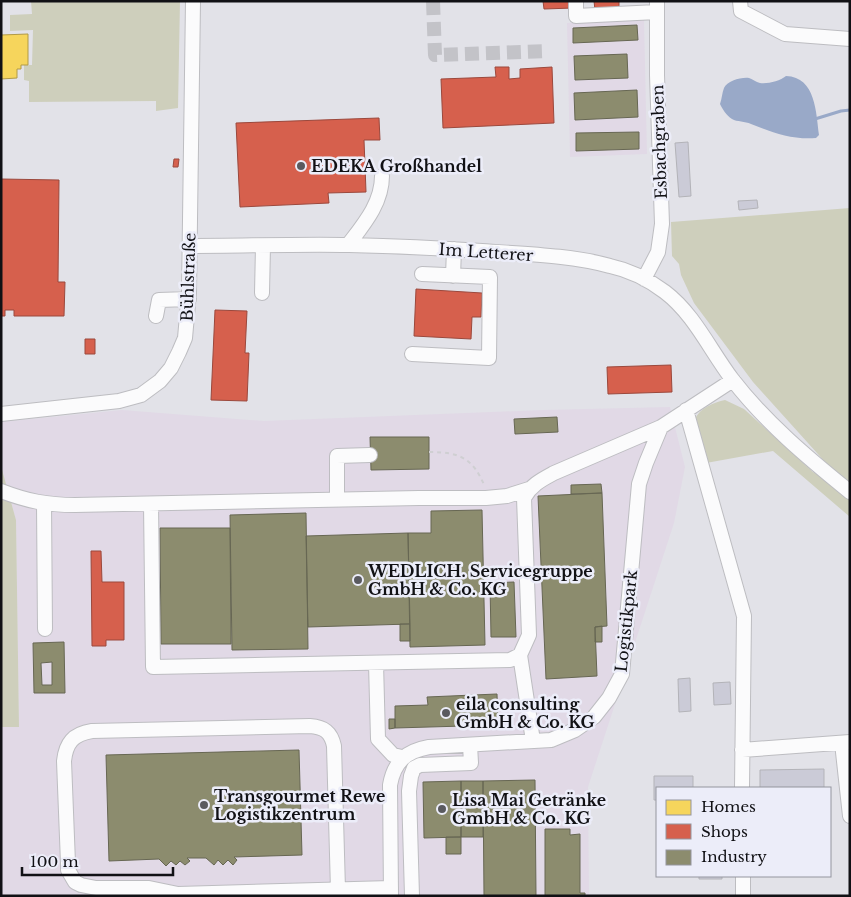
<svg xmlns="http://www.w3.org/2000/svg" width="851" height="897" font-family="'Libre Baskerville',serif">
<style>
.industrial{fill:#e1d9e6}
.green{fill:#cecfbc}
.water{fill:#99a9c8}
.homes{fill:#f6d55c;stroke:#b19a47}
.shops{fill:#d6604d;stroke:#9b483c}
.industry{fill:#8c8c6e;stroke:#676753;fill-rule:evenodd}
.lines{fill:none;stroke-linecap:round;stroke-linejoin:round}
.stream{stroke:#99a9c8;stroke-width:3}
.building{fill:#cbcbd7;stroke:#b3b3b8}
.minor-tunnel{stroke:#c3c3c8;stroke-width:14;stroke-dasharray:14 7;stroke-linecap:butt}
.minor-casing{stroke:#bdbdc1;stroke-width:16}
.path{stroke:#cfcfd2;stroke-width:2;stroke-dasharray:4 4;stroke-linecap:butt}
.minor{stroke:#fbfbfc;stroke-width:14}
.poi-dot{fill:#5a5a5f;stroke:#ecedf9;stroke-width:2}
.labels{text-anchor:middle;stroke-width:5;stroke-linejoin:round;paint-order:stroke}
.street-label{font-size:16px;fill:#111115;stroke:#ecedf9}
.poi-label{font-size:16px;font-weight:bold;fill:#111115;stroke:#ecedf9;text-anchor:start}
</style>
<rect width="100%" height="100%" fill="#e2e2e8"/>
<path class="industrial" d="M644,20L647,154L570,157L567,23Z
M670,407L685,467L674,523L588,787L589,896H1V727H19L16,520L1,466V422L122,410L264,421L543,410Z"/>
<path class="green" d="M31,1H180L178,108L156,111V101L29,102V81L24,80V65H32L33,30L10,31V15L32,14Z
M850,208V483L826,463L753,382L694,303L681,275L679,264L672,256L671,222Z
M725,400L744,409L813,472L825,479L850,499V517L773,451L706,463L695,419C699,409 714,402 725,400Z
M1,466L16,520L19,727H1Z"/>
<path class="water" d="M786,76C816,77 816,113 819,135L816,138C792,140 772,132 751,124C745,121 737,122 732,119C726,115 723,110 720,104C722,98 722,93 724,88C727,81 741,77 749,78C752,79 756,82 760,83C768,84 780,81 786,76Z"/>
<path class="homes" d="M28,34V65H21V69H17V78L1,79V35Z"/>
<path class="shops" d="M543,1H573V8L544,9Z
M594,1H619V9L595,10Z
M495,67H509V79L520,78V69L552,67L554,123L443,128L441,79L496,77Z
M379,118L380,140H364L366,192L328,193L329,203L240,207L236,123Z
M174,159H179L178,167H173Z
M1,179L59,180L58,282H65L64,316H14V310H5V316H1Z
M416,289L482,293L481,317H472L471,339L414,336Z
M215,310L247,311L245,353H249L247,401L211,400Z
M85,339H95V354H85Z
M671,365L672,392L608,394L607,367Z
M91,551H101L102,582H124V640H106V646H92Z"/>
<path class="industry" d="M637,25L638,40L573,43V28Z
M627,54L628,78L575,80L574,56Z
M637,90L638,117L575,120L574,93Z
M639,132V149L576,151V133Z
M557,417L558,432L515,434L514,419Z
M370,437H429V469L371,470Z
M601,484L602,493L571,494V485Z
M602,493L607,626L595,627L597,676L546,679L538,496Z
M482,510L485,645L410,647L408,533H431V511Z
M306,513L308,649L232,650L230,515Z
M160,528H230L231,644H161Z
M408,533L410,624L308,627L306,536Z
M514,582L516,637H491L490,583Z
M400,624H410V641H400Z
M602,626V642H595V627Z
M64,642L65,693H34L33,643ZM52,662V685H42L41,663Z
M497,694L498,725L395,728V706L428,705L427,697Z
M389,719H395V728L389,729Z
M299,750L302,855L234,857L237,860L233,865L228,860L223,865L218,860L214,865L206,858H187L190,861L185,865L180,861L176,865L171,861L166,866L159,859L109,861L106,755Z
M535,780L536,896H484L483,781Z
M461,781V837L424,838L423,782Z
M461,781H483V837H461Z
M545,829H570V835L580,834V893H585V896H545Z
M446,837H461V854H446Z"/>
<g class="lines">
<path class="stream" d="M815,119L841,111L850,110"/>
</g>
<path class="building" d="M688,142L691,196L679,197L675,143Z
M757,200L758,208L739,210L738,201Z
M690,678L691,711L679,712L678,679Z
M730,682L731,704L714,705L713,683Z
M824,769V788H760V770Z
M654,776H693V788H657V800H654Z
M699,876H722V879H699Z"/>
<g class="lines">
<path class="minor-tunnel" d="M433,1L435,55L547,51"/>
<g class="minor-casing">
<path id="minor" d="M576,1V16L657,12
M740,1L741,11L785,34L850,39
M348,245C364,224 382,203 382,176
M189,246C242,246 296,244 349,245C393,246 438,248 482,251C522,254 571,255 610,266C629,270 649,280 665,292C694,314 710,350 732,379C765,422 808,458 850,492
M453,276L454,249
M644,279L658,252L662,224L657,75V1
M262,293L263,246
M156,316L159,300L189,299
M412,354L489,358L490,277L422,274
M686,410L744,616L742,788
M1,414L119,401L141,395L160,381L171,368L179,352L185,338L189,293L193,1
M1,491C27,501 47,505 75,505L419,498H486L507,496L529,489
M337,500V456L370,455
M44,504L45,629
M151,504L153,667L510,660L520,655L529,635L524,498C531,485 541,480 554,473L661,427
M520,655L533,741
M376,663L378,739L393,755L402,757
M842,743L850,816
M742,750L850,742
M743,876V896
M338,890L334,746C331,732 324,727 310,726L92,731C73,734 66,743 64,761L68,863V870L75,882L81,885L96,888H149L178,894L391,888
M391,895L390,785C394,762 406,751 429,747L551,740L575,730L594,717L609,698L622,674L639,484L646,463L661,427L733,380
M412,896L409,791L411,776L414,768L420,765L471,763L470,745"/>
</g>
<path class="path" d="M429,452C460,452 473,458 485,487"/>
<use href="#minor" class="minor"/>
</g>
<g class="poi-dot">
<circle cx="301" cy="166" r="5"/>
<circle cx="358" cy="580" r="5"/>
<circle cx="446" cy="713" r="5"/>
<circle cx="204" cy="805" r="5"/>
<circle cx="442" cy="809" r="5"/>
</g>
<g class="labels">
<g class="street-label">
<text transform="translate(659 142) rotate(-92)" y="6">Esbachgraben</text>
<text transform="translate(486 252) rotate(4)" y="6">Im Letterer</text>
<text transform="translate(188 277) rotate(-88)" y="6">Bühlstraße</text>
<text transform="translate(626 621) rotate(-84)" y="6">Logistikpark</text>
</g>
<g class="poi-label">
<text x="311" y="172">EDEKA Großhandel</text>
<text x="368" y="577">WEDLICH. Servicegruppe<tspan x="368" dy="18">GmbH &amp; Co. KG</tspan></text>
<text x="456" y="710">eila consulting<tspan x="456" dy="18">GmbH &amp; Co. KG</tspan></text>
<text x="214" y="802">Transgourmet Rewe<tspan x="214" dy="18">Logistikzentrum</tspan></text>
<text x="452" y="806">Lisa Mai Getränke<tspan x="452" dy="18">GmbH &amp; Co. KG</tspan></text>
</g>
</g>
<rect width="851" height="897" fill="none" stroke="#111115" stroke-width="5"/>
<rect x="656" y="787" width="175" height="90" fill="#ecedf9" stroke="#94959e"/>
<rect x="666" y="800" width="25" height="15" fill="#f6d55c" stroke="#94959e"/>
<text x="701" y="812" font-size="15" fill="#111115">Homes</text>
<rect x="666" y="824" width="25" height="15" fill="#d6604d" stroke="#94959e"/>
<text x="701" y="837" font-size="15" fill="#111115">Shops</text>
<rect x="666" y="850" width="25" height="15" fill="#8c8c6e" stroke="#94959e"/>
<text x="701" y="862" font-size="15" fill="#111115">Industry</text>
<path d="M22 867v8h151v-8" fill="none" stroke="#111115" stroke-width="2.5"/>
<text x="30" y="867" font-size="15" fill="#111115" stroke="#ecedf9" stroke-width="4" paint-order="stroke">100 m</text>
</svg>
